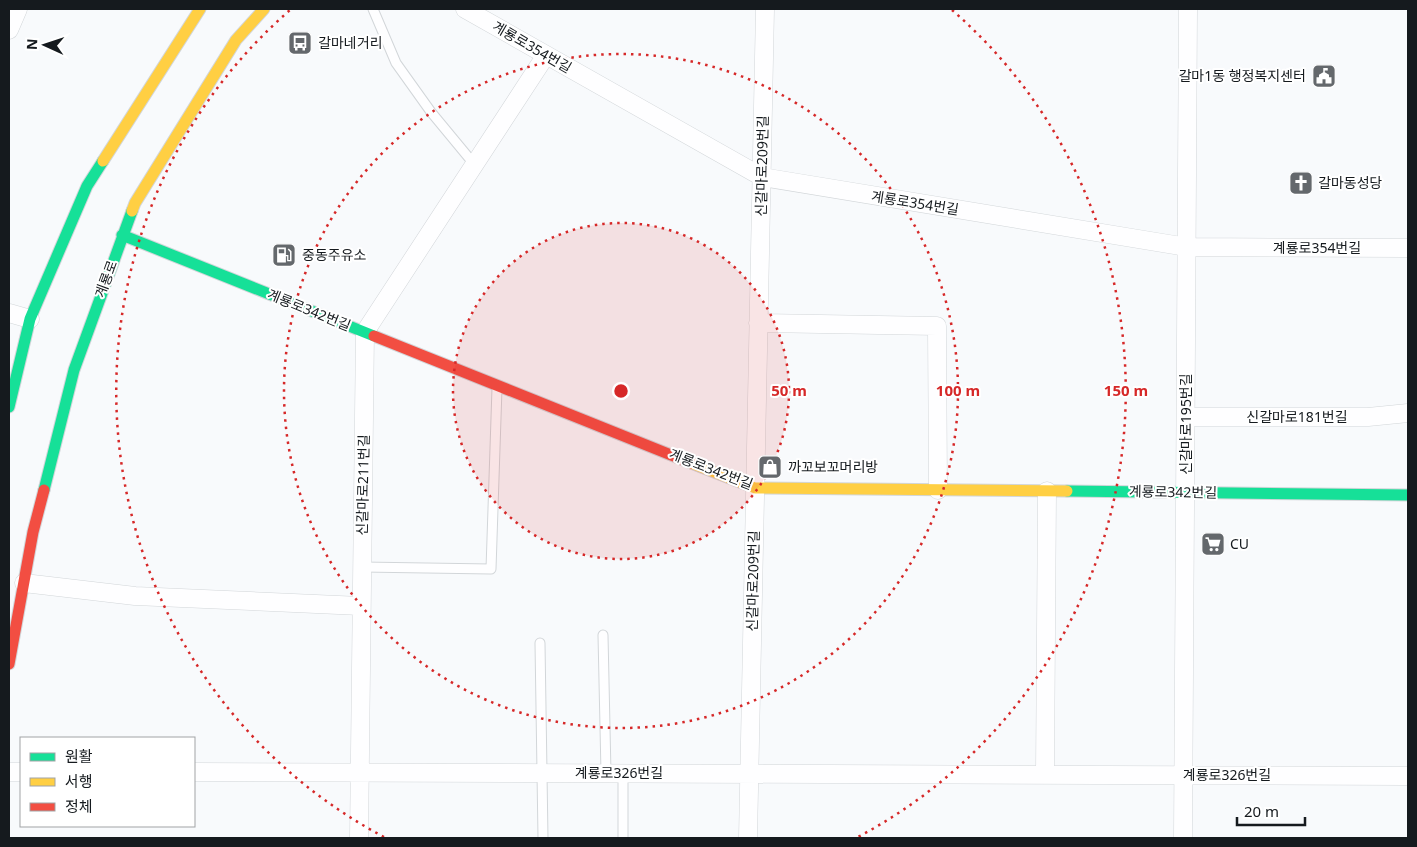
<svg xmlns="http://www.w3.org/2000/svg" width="1417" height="847" font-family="'Noto Sans','Noto Sans KR',sans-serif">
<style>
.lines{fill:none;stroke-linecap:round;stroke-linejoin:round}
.lane-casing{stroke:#d2d6d9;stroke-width:11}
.street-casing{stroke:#d2d6d9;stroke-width:19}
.fast-casing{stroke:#d2d6d9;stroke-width:13}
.slow-casing{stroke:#d2d6d9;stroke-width:13}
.jam-casing{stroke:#d2d6d9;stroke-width:13}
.lane{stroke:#fefeff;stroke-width:9}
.street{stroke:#fefeff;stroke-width:18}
.fast{stroke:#16e098;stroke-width:11}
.slow{stroke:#ffcf43;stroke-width:11}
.jam{stroke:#f24e42;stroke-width:11}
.ring{fill:none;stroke:#d62828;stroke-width:2.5;stroke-dasharray:2.5 5}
.labels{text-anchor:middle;stroke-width:4;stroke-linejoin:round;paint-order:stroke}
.poi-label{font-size:14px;fill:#151a1e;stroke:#fff;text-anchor:start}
.street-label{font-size:14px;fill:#151a1e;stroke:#fff}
.centre{fill:#d62828;stroke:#fff;stroke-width:2.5}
.ring-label{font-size:15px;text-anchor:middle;font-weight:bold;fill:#d62828;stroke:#fff;stroke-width:4;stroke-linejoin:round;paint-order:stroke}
</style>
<rect width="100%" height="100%" fill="#f8fafc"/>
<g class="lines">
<g class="lane-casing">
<path id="lane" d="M373,9L396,63L431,112L474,164
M362,567L491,569L497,388
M603,635L606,773
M540,643L543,838
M623,838V773"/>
</g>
<g class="street-casing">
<path id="street" d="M465,9L762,177L1187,247L1408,248
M9,30L18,9
M9,313L30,319
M758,323L937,326L938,490
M1186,417H1368L1408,413
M24,583L135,596L361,606
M9,772H21
M194,772L1408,776
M1045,775L1047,491
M359,838L365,332L546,55
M748,838L765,9
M1183,838L1188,9"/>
</g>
<g class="fast-casing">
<path id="fast" d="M122,235L374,336
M9,407L30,319L87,186L103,161
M44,490L74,370L132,211
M1067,491L1408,495"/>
</g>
<g class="slow-casing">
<path id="slow" d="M103,161L200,9
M132,211L135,203L236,40L264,9
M691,463L755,488L1067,491"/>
</g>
<g class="jam-casing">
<path id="jam" d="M374,336L691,463
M9,664L33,532L44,490"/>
</g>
<use href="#lane" class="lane"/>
<use href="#street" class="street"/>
<use href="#fast" class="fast"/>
<use href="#slow" class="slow"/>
<use href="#jam" class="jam"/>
</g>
<circle cx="621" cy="391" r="168" fill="#d62828" fill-opacity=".12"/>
<g class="ring">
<circle cx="621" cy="391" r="168"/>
<circle cx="621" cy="391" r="337"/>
<path d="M384 837A505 505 0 0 1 290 10M952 10A505 505 0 0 1 858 837"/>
</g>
<defs>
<g id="bus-square" transform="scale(1.25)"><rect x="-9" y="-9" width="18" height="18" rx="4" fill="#64686c" stroke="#fff"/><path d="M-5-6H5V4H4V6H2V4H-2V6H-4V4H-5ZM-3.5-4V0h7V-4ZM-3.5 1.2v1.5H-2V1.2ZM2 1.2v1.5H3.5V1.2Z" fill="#fff"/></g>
<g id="civic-square" transform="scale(1.25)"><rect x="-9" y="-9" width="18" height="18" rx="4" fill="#64686c" stroke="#fff"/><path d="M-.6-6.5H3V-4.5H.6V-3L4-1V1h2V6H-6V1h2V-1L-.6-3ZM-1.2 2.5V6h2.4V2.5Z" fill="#fff"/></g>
<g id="church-square" transform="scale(1.25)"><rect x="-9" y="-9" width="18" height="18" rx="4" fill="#64686c" stroke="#fff"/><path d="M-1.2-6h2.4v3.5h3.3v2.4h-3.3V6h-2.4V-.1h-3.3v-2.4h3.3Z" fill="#fff"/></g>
<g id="fuel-square" transform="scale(1.25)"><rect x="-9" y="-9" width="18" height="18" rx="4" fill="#64686c" stroke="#fff"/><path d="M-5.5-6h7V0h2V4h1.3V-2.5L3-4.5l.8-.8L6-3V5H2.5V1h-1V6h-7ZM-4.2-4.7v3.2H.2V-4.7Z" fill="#fff"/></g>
<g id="shop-square" transform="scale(1.25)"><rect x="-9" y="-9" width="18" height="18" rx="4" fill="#64686c" stroke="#fff"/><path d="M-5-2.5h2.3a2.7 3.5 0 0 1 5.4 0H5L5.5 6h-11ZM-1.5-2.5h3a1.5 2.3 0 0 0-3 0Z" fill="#fff"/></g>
<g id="supermarket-square" transform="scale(1.25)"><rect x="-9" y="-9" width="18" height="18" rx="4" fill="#64686c" stroke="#fff"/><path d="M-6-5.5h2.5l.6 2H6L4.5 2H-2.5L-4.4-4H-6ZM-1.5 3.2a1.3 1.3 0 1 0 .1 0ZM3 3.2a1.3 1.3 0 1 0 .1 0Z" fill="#fff"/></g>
</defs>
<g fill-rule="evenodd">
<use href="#bus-square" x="300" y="43"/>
<use href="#civic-square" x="1324" y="76"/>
<use href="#church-square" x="1301" y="183"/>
<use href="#fuel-square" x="284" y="255"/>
<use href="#shop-square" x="770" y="467"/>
<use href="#supermarket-square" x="1213" y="544"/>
</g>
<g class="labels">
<g class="poi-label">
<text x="318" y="48">갈마네거리</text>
<text x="1306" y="81" text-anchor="end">갈마1동 행정복지센터</text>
<text x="1318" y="188">갈마동성당</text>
<text x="302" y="260">중동주유소</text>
<text x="788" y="472">까꼬보꼬머리방</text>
<text x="1230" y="549">CU</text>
</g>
<g class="street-label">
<text transform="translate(532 47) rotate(30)" y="5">계룡로354번길</text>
<text transform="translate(762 166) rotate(-89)" y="5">신갈마로209번길</text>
<text transform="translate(915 203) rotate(9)" y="5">계룡로354번길</text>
<text x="1317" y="253">계룡로354번길</text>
<text transform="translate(106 279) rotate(-70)" y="5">계룡로</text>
<text transform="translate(309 310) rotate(22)" y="5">계룡로342번길</text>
<text x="1297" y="422">신갈마로181번길</text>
<text transform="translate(1186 424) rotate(-90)" y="5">신갈마로195번길</text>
<text transform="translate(711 469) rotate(21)" y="5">계룡로342번길</text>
<text transform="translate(363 485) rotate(-89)" y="5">신갈마로211번길</text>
<text transform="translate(1173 492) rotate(1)" y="5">계룡로342번길</text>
<text transform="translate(753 581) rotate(-89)" y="5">신갈마로209번길</text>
<text x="619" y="778">계룡로326번길</text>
<text x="1227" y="780">계룡로326번길</text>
</g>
</g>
<circle cx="621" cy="391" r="8" class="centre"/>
<g class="ring-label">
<text x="789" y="396">50 m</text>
<text x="958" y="396">100 m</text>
<text x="1126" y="396">150 m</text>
</g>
<rect width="1417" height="847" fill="none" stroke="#151a1e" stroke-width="20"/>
<rect x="20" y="737" width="175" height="90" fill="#ffffff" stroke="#a1a3a5"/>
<rect x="30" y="753" width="25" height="8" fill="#16e098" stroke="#a1a3a5"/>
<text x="65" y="762" font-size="15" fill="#151a1e">원활</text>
<rect x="30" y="778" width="25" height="8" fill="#ffcf43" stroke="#a1a3a5"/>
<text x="65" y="787" font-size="15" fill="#151a1e">서행</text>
<rect x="30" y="803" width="25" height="8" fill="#f24e42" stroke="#a1a3a5"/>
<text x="65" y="812" font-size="15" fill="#151a1e">정체</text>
<g transform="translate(45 45) rotate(273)" stroke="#ffffff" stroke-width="4" paint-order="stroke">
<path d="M0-4L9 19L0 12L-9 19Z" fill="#151a1e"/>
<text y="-8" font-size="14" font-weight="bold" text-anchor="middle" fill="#151a1e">N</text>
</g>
<path d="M1237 817v8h68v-8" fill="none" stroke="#151a1e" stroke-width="2.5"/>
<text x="1244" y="817" font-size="15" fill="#151a1e" stroke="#ffffff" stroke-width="4" paint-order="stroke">20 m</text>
</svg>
